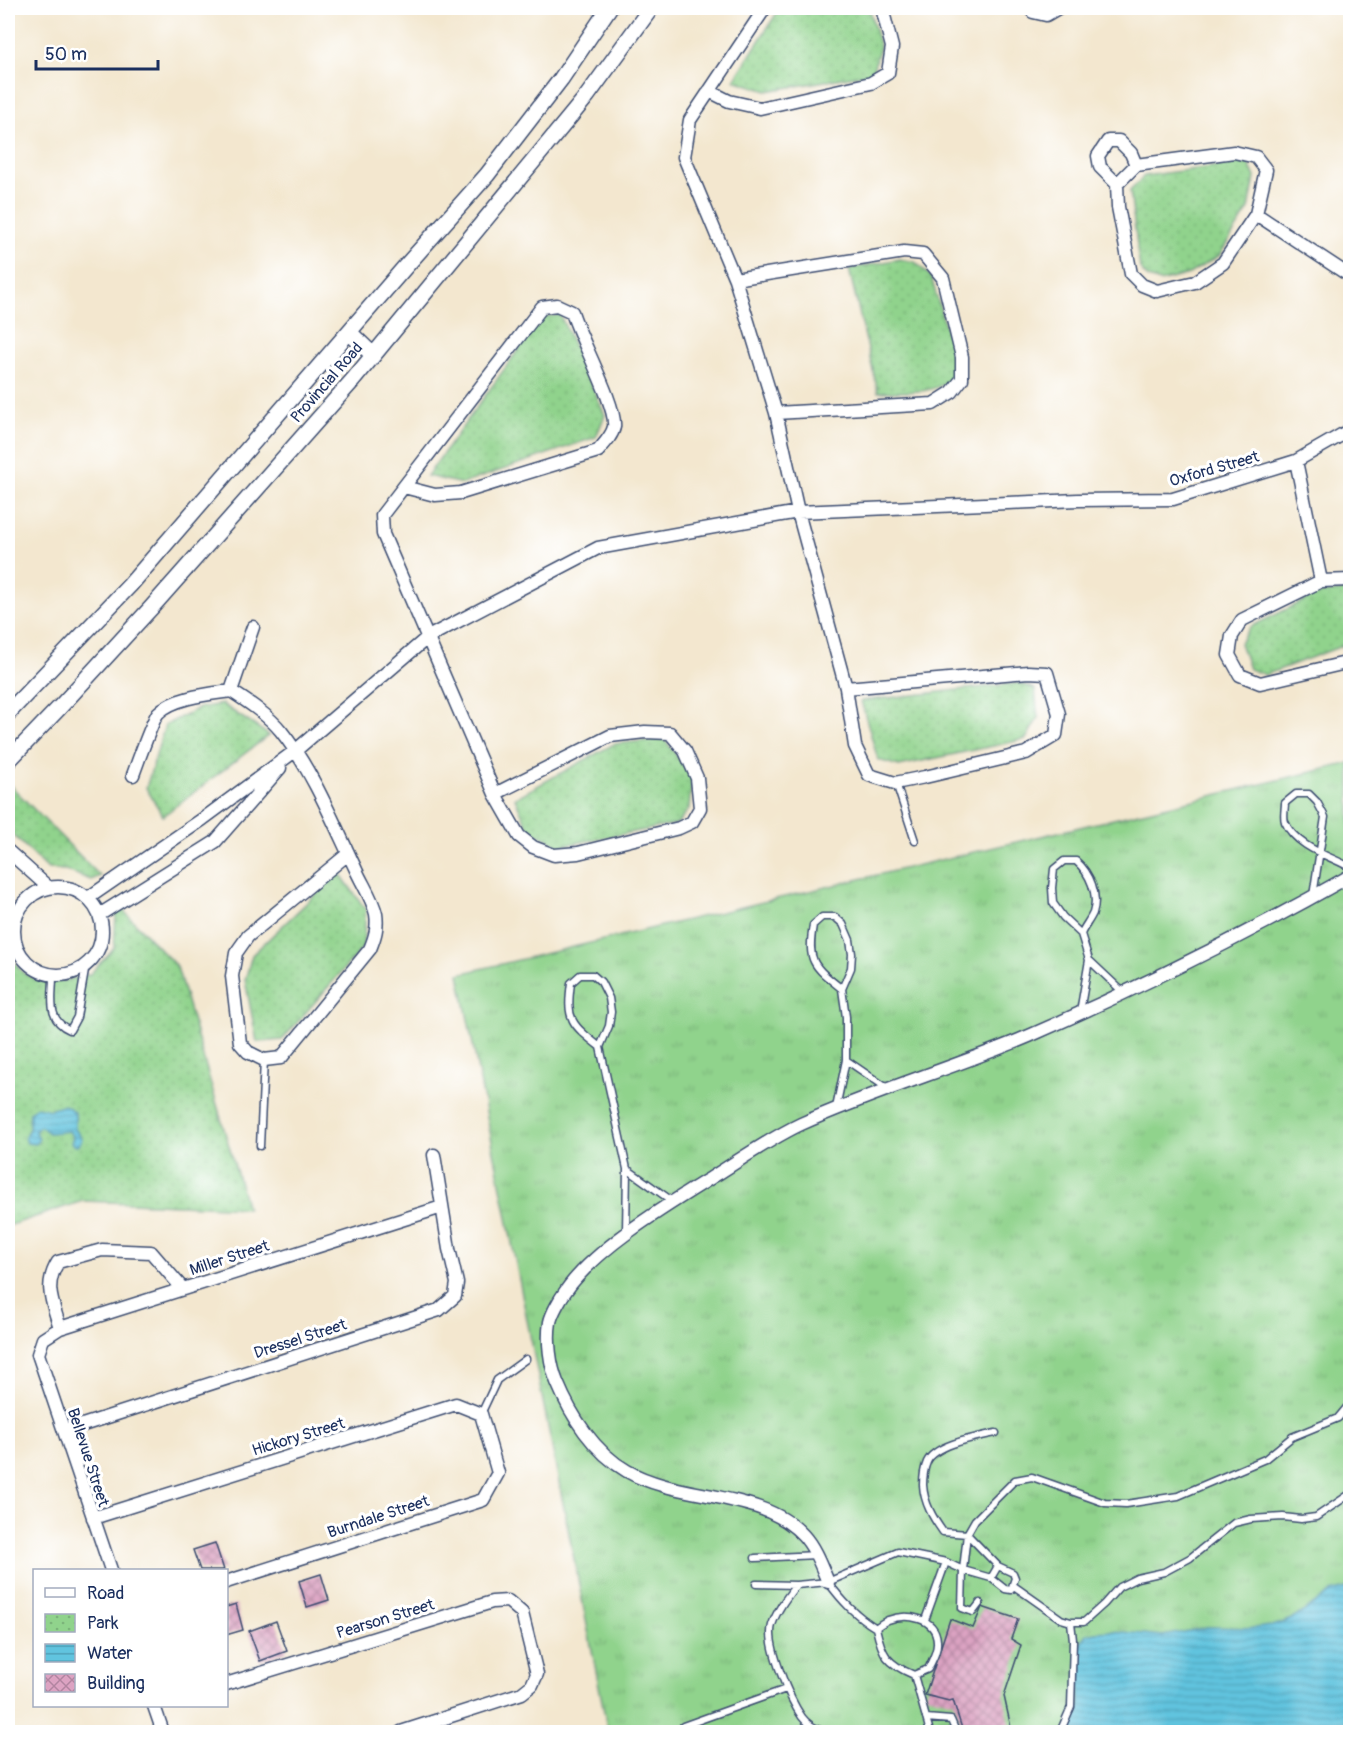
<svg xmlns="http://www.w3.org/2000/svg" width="1358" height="1740" font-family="Pangolin,sans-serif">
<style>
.grass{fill:url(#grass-tufts);stroke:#568175;stroke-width:1.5}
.park{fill:url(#park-dots);stroke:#568175;stroke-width:1.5}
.water{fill:url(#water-rules);stroke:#3e7a9e;stroke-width:1.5}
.building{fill:url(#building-cross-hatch)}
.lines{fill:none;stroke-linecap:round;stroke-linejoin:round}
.service-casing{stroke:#3b4b6f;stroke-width:9}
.minor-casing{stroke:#3b4b6f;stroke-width:15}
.tertiary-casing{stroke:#3b4b6f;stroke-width:18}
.service{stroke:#fff;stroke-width:6}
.minor{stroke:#fff;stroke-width:12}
.tertiary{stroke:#fff;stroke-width:15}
.labels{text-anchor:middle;stroke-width:6;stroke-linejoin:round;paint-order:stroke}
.street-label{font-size:16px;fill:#1b2f5e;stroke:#fff}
</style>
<defs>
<pattern id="grass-tufts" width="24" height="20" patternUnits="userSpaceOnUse" patternTransform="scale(1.5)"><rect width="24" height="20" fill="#90d38c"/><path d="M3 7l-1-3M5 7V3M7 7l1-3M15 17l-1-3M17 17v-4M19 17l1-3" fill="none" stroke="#7cb57b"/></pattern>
<pattern id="park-dots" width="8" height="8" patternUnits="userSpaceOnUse" patternTransform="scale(1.5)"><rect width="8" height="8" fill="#90d38c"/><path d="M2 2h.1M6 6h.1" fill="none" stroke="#7cb57b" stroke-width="1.8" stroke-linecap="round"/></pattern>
<pattern id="water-rules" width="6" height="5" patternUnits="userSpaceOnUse" patternTransform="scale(1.5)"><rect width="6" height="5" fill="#61c4df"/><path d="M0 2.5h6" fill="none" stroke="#4fa0b8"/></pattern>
<pattern id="building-cross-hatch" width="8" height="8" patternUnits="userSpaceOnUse" patternTransform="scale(1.5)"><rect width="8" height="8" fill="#dca3c2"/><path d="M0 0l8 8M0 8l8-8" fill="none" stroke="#b285a1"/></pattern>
</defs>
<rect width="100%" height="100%" fill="#fff"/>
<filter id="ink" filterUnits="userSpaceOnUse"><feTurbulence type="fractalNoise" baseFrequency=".0167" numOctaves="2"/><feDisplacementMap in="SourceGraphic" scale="12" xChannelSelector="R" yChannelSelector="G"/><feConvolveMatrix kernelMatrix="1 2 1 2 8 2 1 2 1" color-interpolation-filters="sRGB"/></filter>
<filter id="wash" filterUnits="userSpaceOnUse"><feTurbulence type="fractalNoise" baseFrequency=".008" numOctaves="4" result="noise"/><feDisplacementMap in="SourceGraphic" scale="24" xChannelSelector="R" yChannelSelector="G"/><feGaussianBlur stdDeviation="1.35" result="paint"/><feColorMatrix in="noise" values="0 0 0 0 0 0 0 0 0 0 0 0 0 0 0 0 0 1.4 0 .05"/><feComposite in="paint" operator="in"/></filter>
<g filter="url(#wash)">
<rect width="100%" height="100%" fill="#f3e7cf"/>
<path class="grass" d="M1350,763V1732H608L459,974Z"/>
<path class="park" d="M780,8H869L880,47L872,73L767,91L734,80Z
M1248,162L1255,177L1249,209L1219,256L1189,274L1160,282L1148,278L1140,269L1130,191L1144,176Z
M899,259L915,262L931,277L955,360L951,379C930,396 904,391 878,392L849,269Z
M560,315L605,415L596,437L462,484L427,476L542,317Z
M1350,590V643L1265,675L1249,669L1240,643L1250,627L1318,594Z
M1019,683L1035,689L1038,718L1026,739L899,766L878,760L861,701Z
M222,704L269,735L163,816L146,788L165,725L199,708Z
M664,739L692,776L689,809L677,824L560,846L529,830L515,798L614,744Z
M8,783L100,876L91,880L65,870L48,869L8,830Z
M339,872L366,910L363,947L282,1040L257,1042L245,980L252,955Z
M121,908L177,967L247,1208L83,1201L8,1226V963L13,961L23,973L39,981H63L90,974L114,948L116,914Z"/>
<path class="water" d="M64,1105L68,1107L75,1113V1129L82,1139L79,1145L75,1146L71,1143L73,1137L69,1131L49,1133L40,1126L35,1131L39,1138L36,1144L27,1143L25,1137L29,1129L30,1112L36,1107L50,1110Z
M1350,1587V1732H1069L1080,1707L1079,1646L1087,1634L1096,1632L1113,1631L1163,1636L1209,1627L1255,1628L1273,1626L1294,1618L1332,1592Z"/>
<g id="blocks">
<path class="building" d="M215,1543L224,1570H200L193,1550Z
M321,1574L329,1600L307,1607L299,1581Z
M236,1604L243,1630L226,1635V1607Z
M982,1607L1018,1619L1011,1639L1021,1645L1004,1696L1012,1732H963L953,1700L949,1701L925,1695L950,1619L973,1628Z
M276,1621L287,1651L260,1661L249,1631Z"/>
</g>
</g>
<g filter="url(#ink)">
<use href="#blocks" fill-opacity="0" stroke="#3b4b6f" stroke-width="1.5"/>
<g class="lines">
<g class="service-casing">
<path id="service" d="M896,783L915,841
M1313,896L1325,817L1317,802L1309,794H1296L1285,803C1285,809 1283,817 1285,822C1295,846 1329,856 1350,867
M1089,960L1124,993
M53,976C53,998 46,1020 70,1030L77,1017L86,965
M1080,1012L1089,960L1081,934L1063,917L1053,903L1052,888L1054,869L1064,861H1076C1090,873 1099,895 1093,913C1090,920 1084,927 1081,934
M600,1047C571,1024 566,1020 571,983L580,975H593L601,982L609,998L611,1012L609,1026L600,1047L627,1169
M846,1060L887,1088
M836,1108L846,1060V1017L842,989L851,968L852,954L850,940L843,924L835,917H822L813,925C807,962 813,966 842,989
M260,1146L264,1060
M626,1232L627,1169L672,1201
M481,1414L497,1380L526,1359
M755,1558L817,1555
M991,1578L998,1566L967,1534L943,1532C933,1518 924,1503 923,1485C923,1477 924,1469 927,1462C935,1444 978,1437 996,1433
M828,1582C842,1601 855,1615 876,1628C882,1655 887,1664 914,1675L928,1669C932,1661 938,1651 937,1641C936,1617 906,1613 888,1620C884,1622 879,1625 876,1628
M756,1584L796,1585
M1014,1586L1061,1619L1071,1622H1084L1104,1604L1119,1587L1137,1578L1164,1572L1190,1558L1234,1523L1251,1519L1283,1517L1301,1519L1316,1517L1350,1494
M980,1603L973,1612L962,1608L963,1570L967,1534L975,1520L1015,1480L1032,1477L1105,1503L1126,1504L1178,1496L1265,1459L1292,1437L1338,1418L1348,1406L1350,1398
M925,1620L946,1562
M914,1675L930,1732
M926,1718L951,1720L956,1732
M683,1726L786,1689
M824,1732C816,1729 807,1724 802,1717C790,1700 766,1644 772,1625C777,1610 787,1597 796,1585L828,1582L898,1552L946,1562L963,1570L991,1578L1005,1589L1011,1590L1015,1578L1013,1573L998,1566
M1060,1732L1071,1707L1073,1640L1071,1622"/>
</g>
<g class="minor-casing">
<path id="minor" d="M765,8L690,120L684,157L735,279L776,413L798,512L846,688L855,746L869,775L895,783L925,777L1026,753L1056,735L1059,714L1047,673L1028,672L846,688
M1032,8L1033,12L1046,15L1058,8
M709,91L729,101L760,108L871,83L888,73L892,47L882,8
M1234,152L1256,157L1266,170L1256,214L1223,263L1195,282L1157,291L1142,285L1131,274L1118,207L1117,184L1136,165Z
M1117,184L1100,167L1098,156L1108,141H1119L1131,153L1136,165
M1256,214L1350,276
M735,279L904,252L923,254L943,278L962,357V379L952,392L933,404L776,413
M1296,461L1321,581
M404,487L435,495L461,493L598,451C604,444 612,436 614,427C617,406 580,339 572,312L557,305L542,307L382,515L383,534L495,794L519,836L533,847L554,855L578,853L679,828L692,822L700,808L697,778L685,751L670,733L645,732L610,736L495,794
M1350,580L1321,581L1242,620L1232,636L1229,655L1240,675L1260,683L1350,662
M231,691L253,627
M133,775C137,764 153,719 158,713C174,697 210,694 231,691C248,702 268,715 281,731C313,771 335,826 357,872C363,885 373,900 376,914C378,927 375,937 370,949L281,1058L264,1060L248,1052L240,1043L232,976L236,953L248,936L348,854
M8,851L48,887
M14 931a44 44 0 1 1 88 0a44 44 0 1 1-88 0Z
M88,898L203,819L295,751L428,637L598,548L798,512L1078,500L1173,499L1296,461L1350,430
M99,915L215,842L280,768
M60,1328C53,1303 43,1286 58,1262L102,1250L151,1252L183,1289
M38,1354L43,1339L60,1328L442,1207
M38,1354L111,1570
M64,1431L439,1310L455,1296L457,1283L449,1249L434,1155
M93,1518L456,1404L481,1414L498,1473L483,1500L226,1582
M828,1582C821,1566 815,1548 803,1535C762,1490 679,1501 627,1471C594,1452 571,1416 557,1382C550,1365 547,1340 550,1322C552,1313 560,1299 565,1292C595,1248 669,1204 714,1176C743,1158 771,1138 801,1124C876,1090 954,1068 1029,1036C1139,988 1246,935 1350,876
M226,1684L492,1602L508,1601L522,1613L537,1674L532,1685L522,1693L401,1732
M154,1706L163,1732"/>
</g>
<g class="tertiary-casing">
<path id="tertiary" d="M349,332L373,355
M8,713L130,585L405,267L487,175L561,79L609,8
M8,761L59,708L151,608L353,380L587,96L651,8"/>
</g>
<use href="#service" class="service"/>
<use href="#minor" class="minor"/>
<use href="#tertiary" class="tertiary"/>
</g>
</g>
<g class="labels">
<g class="street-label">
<text transform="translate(326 382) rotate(-49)" y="6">Provincial Road</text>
<text transform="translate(1214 468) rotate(-16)" y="6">Oxford Street</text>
<text transform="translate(229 1257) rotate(-18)" y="6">Miller Street</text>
<text transform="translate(300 1338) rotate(-18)" y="6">Dressel Street</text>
<text transform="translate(298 1436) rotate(-17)" y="6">Hickory Street</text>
<text transform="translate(89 1457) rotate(72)" y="6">Bellevue Street</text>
<text transform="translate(378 1516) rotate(-18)" y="6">Burndale Street</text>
<text transform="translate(385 1618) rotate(-17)" y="6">Pearson Street</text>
</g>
</g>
<rect width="1358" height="1740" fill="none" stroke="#fff" stroke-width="30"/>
<rect x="33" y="1569" width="195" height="138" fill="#ffffff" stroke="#a4acbf" stroke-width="1.5"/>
<rect x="45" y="1588" width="30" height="9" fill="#ffffff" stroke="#a4acbf" stroke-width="1.5"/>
<text x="87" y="1599" font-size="18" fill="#1b2f5e">Road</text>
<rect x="45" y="1614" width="30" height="18" fill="url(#park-dots)" stroke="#a4acbf" stroke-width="1.5"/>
<text x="87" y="1629" font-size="18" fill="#1b2f5e">Park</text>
<rect x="45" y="1644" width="30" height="18" fill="url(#water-rules)" stroke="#a4acbf" stroke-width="1.5"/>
<text x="87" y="1659" font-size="18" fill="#1b2f5e">Water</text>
<rect x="45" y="1674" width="30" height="18" fill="url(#building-cross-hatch)" stroke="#a4acbf" stroke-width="1.5"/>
<text x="87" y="1689" font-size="18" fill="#1b2f5e">Building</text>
<path d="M36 60v9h122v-9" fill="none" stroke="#1b2f5e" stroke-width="3"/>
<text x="45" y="60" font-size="18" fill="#1b2f5e" stroke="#ffffff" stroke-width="4.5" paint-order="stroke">50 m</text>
</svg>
